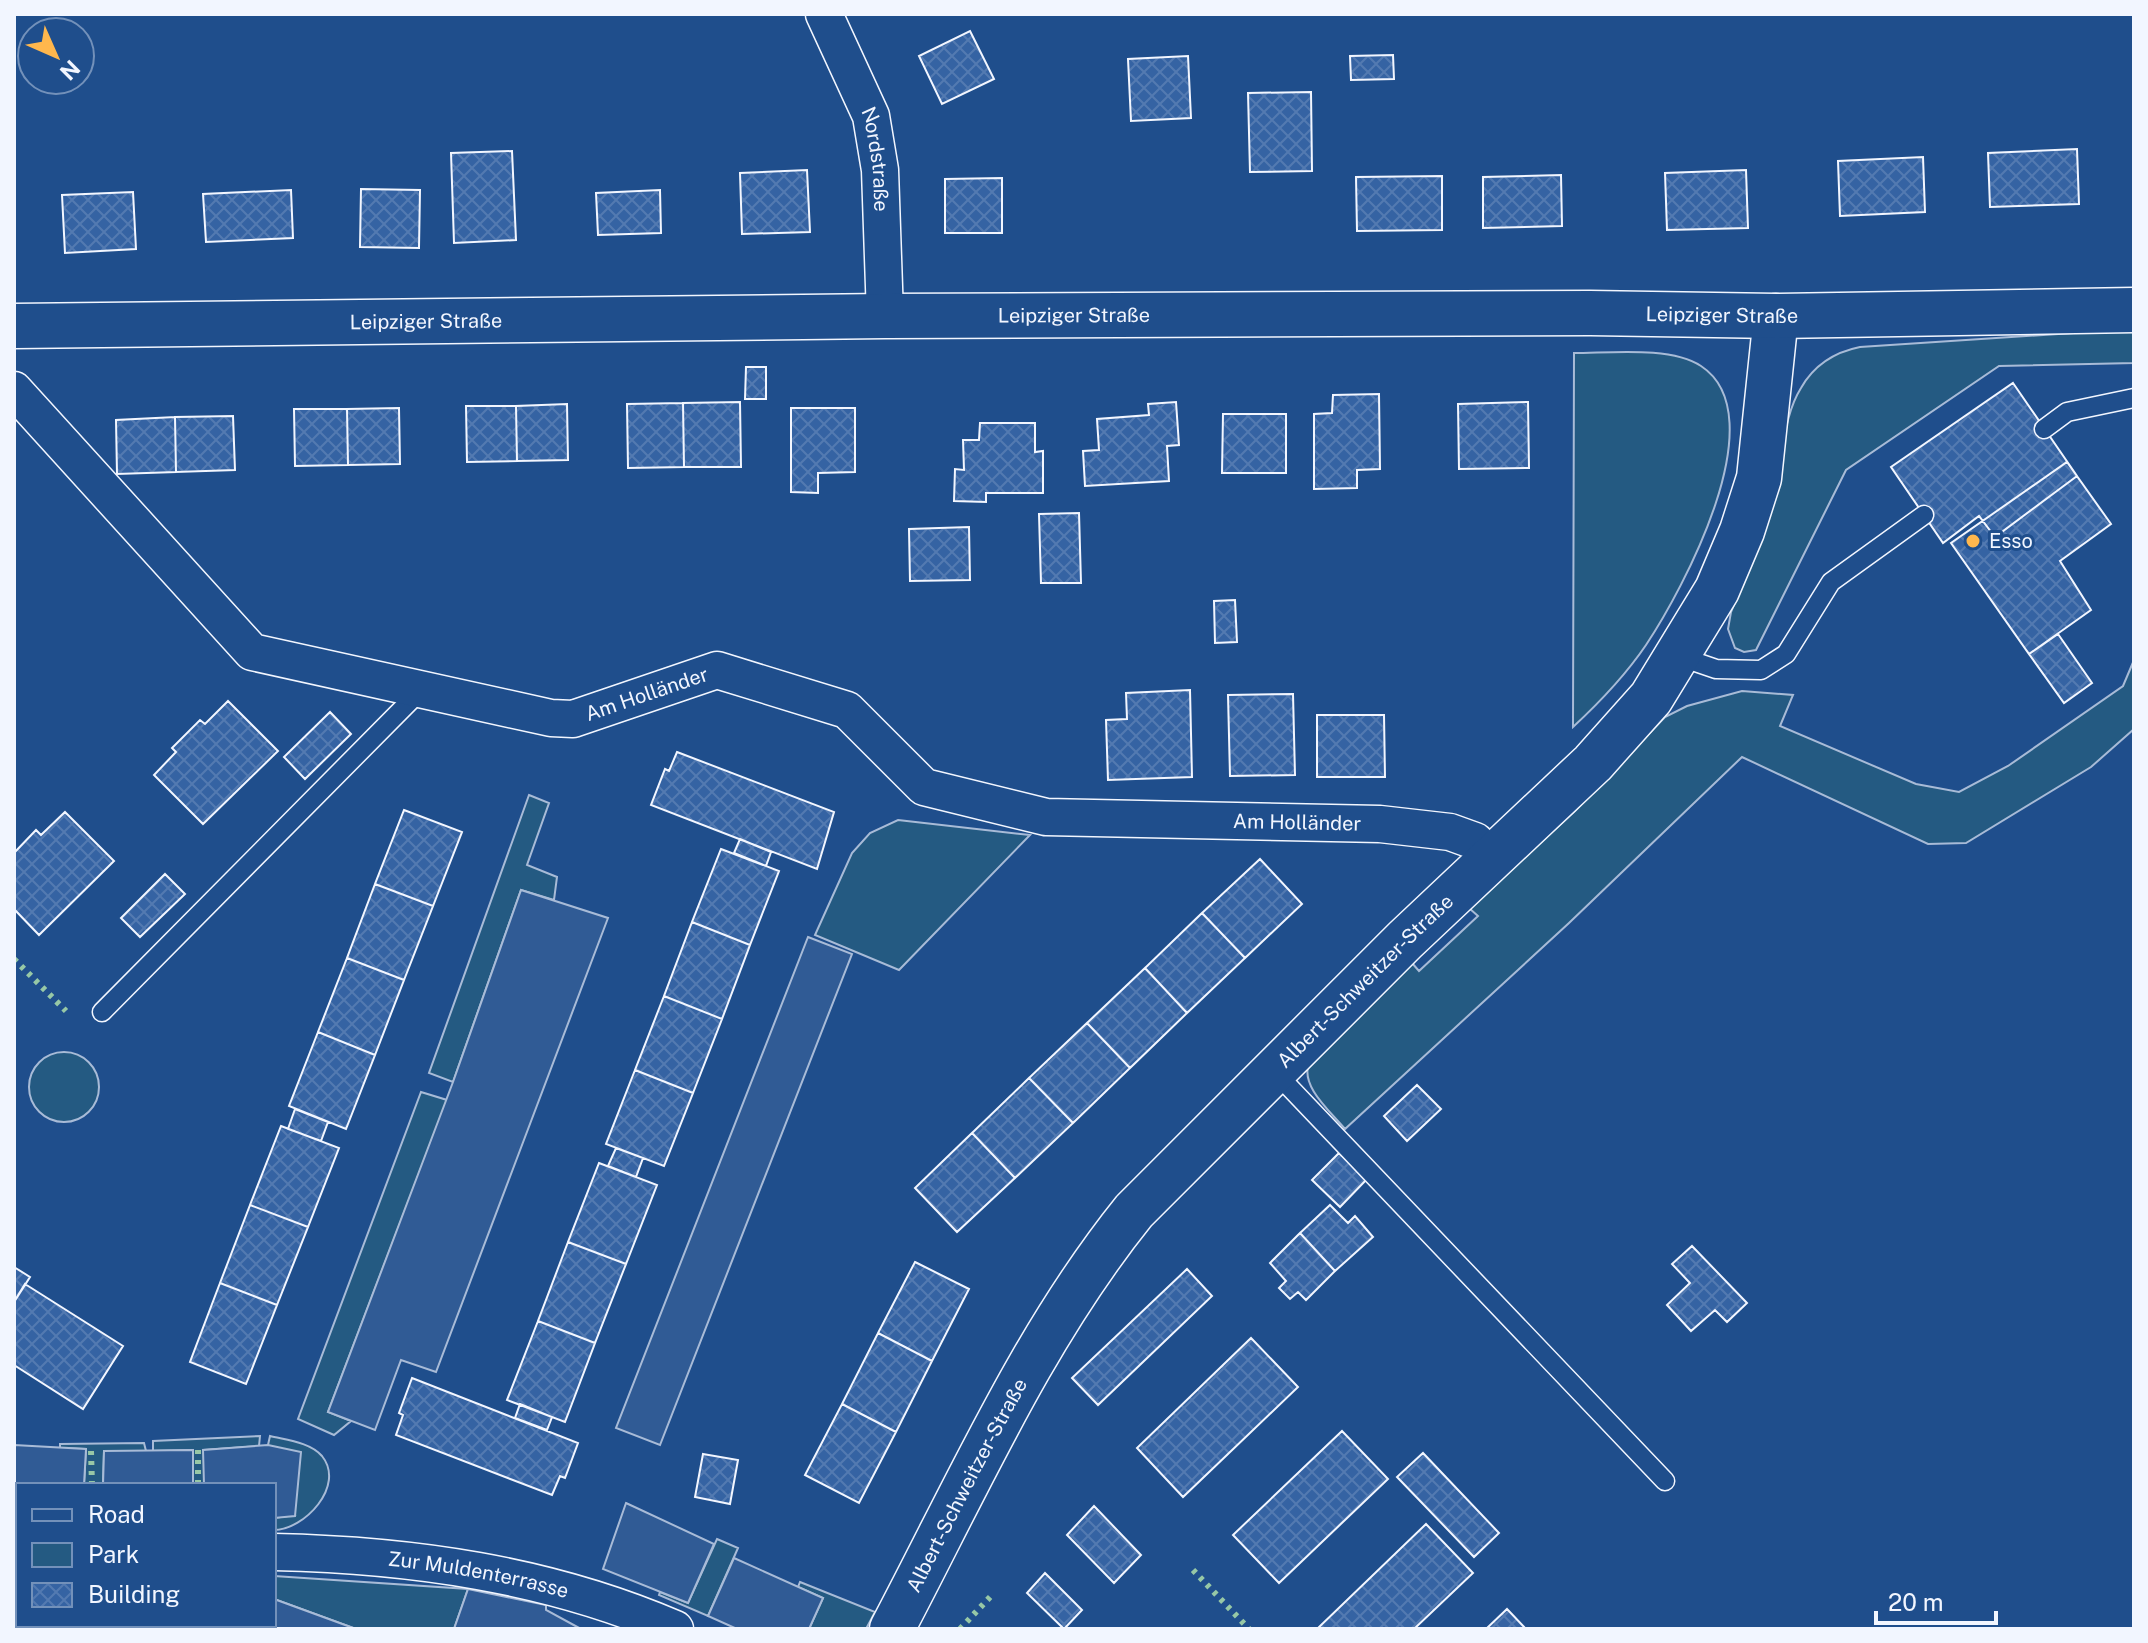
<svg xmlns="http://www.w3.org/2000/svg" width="2148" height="1643" font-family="'Public Sans',sans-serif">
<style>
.green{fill:#245a82;stroke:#a8bbd7;stroke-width:2}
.parking{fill:#305b95;stroke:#a8bbd7;stroke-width:2}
.building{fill:url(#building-cross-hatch);stroke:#f2f6ff;stroke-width:2}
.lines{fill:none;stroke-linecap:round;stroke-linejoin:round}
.service-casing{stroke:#f2f6ff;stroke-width:21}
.minor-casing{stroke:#f2f6ff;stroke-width:39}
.tertiary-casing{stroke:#f2f6ff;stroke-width:47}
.primary-casing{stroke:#f2f6ff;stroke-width:47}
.service{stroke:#1f4e8c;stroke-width:18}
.minor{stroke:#1f4e8c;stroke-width:36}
.tertiary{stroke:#1f4e8c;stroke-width:44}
.primary{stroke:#1f4e8c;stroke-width:44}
.hedge{stroke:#97c8a6;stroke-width:6;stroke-dasharray:4 6;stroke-linecap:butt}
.poi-dot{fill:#ffb74d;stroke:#1f4e8c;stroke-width:3}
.labels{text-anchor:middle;stroke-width:6;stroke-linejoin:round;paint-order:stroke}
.street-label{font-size:20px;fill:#f2f6ff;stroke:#1f4e8c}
.poi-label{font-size:20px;fill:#f2f6ff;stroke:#1f4e8c;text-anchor:start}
</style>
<defs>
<pattern id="building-cross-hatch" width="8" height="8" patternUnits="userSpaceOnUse" patternTransform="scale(2)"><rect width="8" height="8" fill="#3563a3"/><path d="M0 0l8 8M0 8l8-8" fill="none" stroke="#537ab1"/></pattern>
</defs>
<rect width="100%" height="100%" fill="#1f4e8c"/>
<path class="green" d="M2134,329V363L1999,366L1846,470L1756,650L1744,652L1735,648L1728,629L1731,612C1748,571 1764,527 1775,483C1783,453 1784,415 1801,388C1814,365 1835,352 1860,347Z
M1574,353C1610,353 1671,346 1701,366C1777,416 1682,591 1646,645C1625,676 1600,702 1573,727Z
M2134,660V729L2091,767L1966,843L1928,844L1742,757L1569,923L1345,1129C1330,1111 1300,1086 1309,1063L1412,963L1419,971L1478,916L1469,908L1575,811L1665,717L1687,706L1742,691L1793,695L1780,726L1916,784L1959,792L2008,766L2123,686Z
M529,795L549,803L527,865L557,877L554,900L521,890L453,1082L429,1073Z
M898,820L1030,835L899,970L815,935L852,853L870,833Z
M29 1087a35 35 0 1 1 70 0a35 35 0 1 1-70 0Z
M421,1092L447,1100L328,1412L351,1421L334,1435L298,1419Z
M260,1436L259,1446L204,1450V1485H193L192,1450L153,1451V1441Z
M270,1436C286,1440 310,1442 322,1456C346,1486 304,1530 274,1530V1518L295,1515L268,1445Z
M144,1443L146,1451H104L103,1485H84L86,1449L60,1448V1444Z
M717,1539L738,1548L708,1616L659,1595L660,1592L688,1603Z
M274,1576L468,1589L454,1629H356L274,1599Z
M800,1582L875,1612L866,1629H809L823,1598L798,1587Z"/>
<path class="parking" d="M521,890L608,918L436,1372L401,1360L375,1430L328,1412L453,1082Z
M808,937L852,954L660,1445L616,1428Z
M14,1445L86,1449L84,1485H18V1519H14Z
M268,1445L301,1452L295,1516L274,1518V1485H204L203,1450Z
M193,1450V1485H103L104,1451Z
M626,1503L714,1544L688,1603L603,1569Z
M734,1558L823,1598L809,1629H737L708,1616Z
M468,1589L546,1605V1610L581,1629H454Z
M274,1599L356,1629H155L156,1625H274Z"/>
<path class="building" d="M970,31L994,79L942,104L919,56Z
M1393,55L1394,79L1351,80L1350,56Z
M1188,56L1191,118L1131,121L1128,59Z
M1311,92L1312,171L1250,172L1248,93Z
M2077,149L2079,204L1990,207L1988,153Z
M512,151L516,240L454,243L451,153Z
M1923,157L1925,212L1840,216L1838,161Z
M807,170L810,232L742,234L740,173Z
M1746,170L1748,228L1667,230L1665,173Z
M1561,175L1562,226L1483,228V177Z
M1442,176V230L1357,231L1356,177Z
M1002,178V233H945V179Z
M361,189L420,190L419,248L360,247Z
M291,190L293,238L206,242L203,194Z
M660,190L661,233L598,235L596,193Z
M133,192L136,249L65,253L62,195Z
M746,367H766V399H745Z
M2013,383L2077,476L1995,537L1979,516L1943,543L1891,467Z
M1379,394L1380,469L1357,470V488L1314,489V414L1332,413L1333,395Z
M740,402L741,467H684L683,403Z
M1176,402L1179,445L1167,446L1169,481L1085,486L1083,451L1099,450L1097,419L1149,415L1148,404Z
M1528,402L1529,468L1459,469L1458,404Z
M683,403L684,467L628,468L627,404Z
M567,404L568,460L517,461L516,406Z
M466,406H516L517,461L467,462Z
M399,408L400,464L348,465L347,409Z
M791,408H855V472L818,473V493L791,492Z
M294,409H347L348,465L295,466Z
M1223,414H1286V473H1222Z
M233,416L235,470L176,472L175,417Z
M175,417L176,472L117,474L116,420Z
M980,423H1035V452L1043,451V493H986V502L954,501L955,469L964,470L963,440H979Z
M2067,462L2111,524L2060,561L2091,610L2029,654L1951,543Z
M1079,513L1081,583H1041L1039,514Z
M969,527L970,580L910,581L909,529Z
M1235,600L1237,642L1215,643L1214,601Z
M2058,634L2092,683L2064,703L2029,654Z
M1190,690L1192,777L1108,780L1106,720L1127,719L1126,693Z
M1293,694L1295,775L1230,776L1228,695Z
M228,701L278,751L203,824L154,775L176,752L172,748L200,720L205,724Z
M330,712L351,734L305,779L284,757Z
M1317,715H1384L1385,777H1317Z
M677,752L834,812L817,869L651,805L665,769L669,771Z
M404,810L462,832L433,906L375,884Z
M65,812L114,861L39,935L14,909V853L36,830L41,835Z
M740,839L771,852L766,866L734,853Z
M721,849L779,871L750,945L692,922Z
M1260,859L1302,904L1245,958L1202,913Z
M165,874L185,894L140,937L121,918Z
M375,884L433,906L404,980L347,958Z
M1202,913L1245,958L1187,1013L1145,968Z
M692,922L750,945L722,1019L664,996Z
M347,958L404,980L375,1055L318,1032Z
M1145,968L1187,1013L1130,1068L1087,1023Z
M664,996L722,1019L693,1093L635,1070Z
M1087,1023L1130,1068L1073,1123L1029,1078Z
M318,1032L375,1055L346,1129L289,1106Z
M635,1070L693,1093L664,1166L606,1144Z
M1029,1078L1073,1123L1015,1178L972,1133Z
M1417,1085L1441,1109L1407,1141L1384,1116Z
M295,1109L328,1122L321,1141L288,1129Z
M281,1126L339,1148L308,1227L250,1205Z
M972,1133L1015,1178L957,1232L915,1188Z
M616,1148L643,1158L636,1177L608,1166Z
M1339,1153L1367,1179L1340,1207L1312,1180Z
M599,1163L657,1185L626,1264L568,1242Z
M250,1205L308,1227L277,1305L220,1283Z
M1330,1205L1348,1223L1355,1216L1373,1237L1335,1271L1300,1233Z
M1300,1233L1335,1271L1306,1300L1298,1292L1290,1299L1279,1288L1286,1281L1270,1263Z
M568,1242L626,1264L595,1343L538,1321Z
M1692,1246L1747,1303L1727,1322L1715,1310L1691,1331L1667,1305L1690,1283L1672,1264Z
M915,1262L969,1289L932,1361L878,1333Z
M14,1267L30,1277L14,1302Z
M1187,1269L1212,1296L1098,1405L1072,1378Z
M220,1283L277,1305L246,1384L190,1362Z
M25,1284L123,1346L83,1409L14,1365V1302Z
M538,1321L595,1343L565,1422L507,1400Z
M878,1333L932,1361L896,1432L842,1404Z
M1251,1338L1298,1387L1183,1497L1137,1448Z
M412,1378L578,1443L565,1478L560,1476L552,1495L396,1435L403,1415L399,1413Z
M520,1404L552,1417L547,1430L515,1418Z
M842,1404L896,1432L859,1503L805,1475Z
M1342,1431L1388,1479L1279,1583L1233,1535Z
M1423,1453L1499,1533L1474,1557L1397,1477Z
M703,1454L738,1460L730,1504L695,1497Z
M1094,1506L1141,1555L1114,1583L1067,1535Z
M1426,1524L1473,1573L1414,1629H1317Z
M1045,1573L1082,1610L1064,1629L1027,1593Z
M1507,1609L1526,1629H1486Z"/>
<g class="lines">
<g class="service-casing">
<path id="service" d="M2044,429L2067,412L2134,398
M1678,656L1716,669L1761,670L1786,654L1831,582L1924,515
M102,1012L421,690
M1274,1071L1665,1481"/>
</g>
<g class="minor-casing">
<g id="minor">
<path id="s1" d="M824,14L871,116L880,170L885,316"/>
<path id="s2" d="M14,390L252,652L551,718L573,719L717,670L847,710L924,787L1046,817L1380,824L1450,832L1475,841L1494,859"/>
<path id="s3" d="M274,1552C412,1555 547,1574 675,1629"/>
<path d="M14,1553H18"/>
</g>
</g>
<g class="tertiary-casing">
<g id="tertiary">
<path id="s4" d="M892,1629C967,1487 1033,1336 1134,1211L1405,940L1593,763L1651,698L1717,590L1742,531L1759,478L1776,316"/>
</g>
</g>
<g class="primary-casing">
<g id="primary">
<path id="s5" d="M14,326L885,316L1590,313L1776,316L2134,310"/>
</g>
</g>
<use href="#service" class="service"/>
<use href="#minor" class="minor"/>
<use href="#tertiary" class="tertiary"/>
<use href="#primary" class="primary"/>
<path class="hedge" d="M14,959L66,1011
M198,1450V1485
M91,1451L92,1485
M14,1525L18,1526
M1193,1570L1249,1629
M960,1629L991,1596"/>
</g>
<circle class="poi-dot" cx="1973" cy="541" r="8"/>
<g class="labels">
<g class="street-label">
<text dy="7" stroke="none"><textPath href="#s1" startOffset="156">Nordstraße</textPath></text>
<text dy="7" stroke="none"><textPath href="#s5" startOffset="1060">Leipziger Straße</textPath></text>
<text dy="7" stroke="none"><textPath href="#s5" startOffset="1708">Leipziger Straße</textPath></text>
<text dy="7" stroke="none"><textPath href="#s5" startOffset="412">Leipziger Straße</textPath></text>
<text dy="7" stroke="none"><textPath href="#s2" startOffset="760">Am Holländer</textPath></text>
<text dy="7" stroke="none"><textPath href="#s2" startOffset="1456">Am Holländer</textPath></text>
<text dy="7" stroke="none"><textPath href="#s4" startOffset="810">Albert-Schweitzer-Straße</textPath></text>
<text dy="7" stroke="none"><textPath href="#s4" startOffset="162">Albert-Schweitzer-Straße</textPath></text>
<text dy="7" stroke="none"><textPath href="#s3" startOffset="206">Zur Muldenterrasse</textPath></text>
</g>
<g class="poi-label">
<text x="1989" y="548">Esso</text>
</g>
</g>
<rect width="2148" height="1643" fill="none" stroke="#f2f6ff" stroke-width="32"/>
<rect x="16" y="1483" width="260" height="144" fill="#1f4e8c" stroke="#7391ba" stroke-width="2"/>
<rect x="32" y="1509" width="40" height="12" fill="#1f4e8c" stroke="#7391ba" stroke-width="2"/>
<text x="88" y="1523" font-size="24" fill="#f2f6ff">Road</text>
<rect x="32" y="1543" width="40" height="24" fill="#245a82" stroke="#7391ba" stroke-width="2"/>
<text x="88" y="1563" font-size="24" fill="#f2f6ff">Park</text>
<rect x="32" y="1583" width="40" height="24" fill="url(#building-cross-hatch)" stroke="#7391ba" stroke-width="2"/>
<text x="88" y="1603" font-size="24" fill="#f2f6ff">Building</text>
<g transform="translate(56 56) rotate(135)"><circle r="38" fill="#1f4e8c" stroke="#7391ba" stroke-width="2"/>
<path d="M0-6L14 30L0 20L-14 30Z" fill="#ffb74d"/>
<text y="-12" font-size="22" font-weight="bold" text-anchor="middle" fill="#f2f6ff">N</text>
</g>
<path d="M1876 1611v12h120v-12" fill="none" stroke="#f2f6ff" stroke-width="4"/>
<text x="1888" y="1611" font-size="24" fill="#f2f6ff" stroke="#1f4e8c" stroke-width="6" paint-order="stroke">20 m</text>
</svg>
